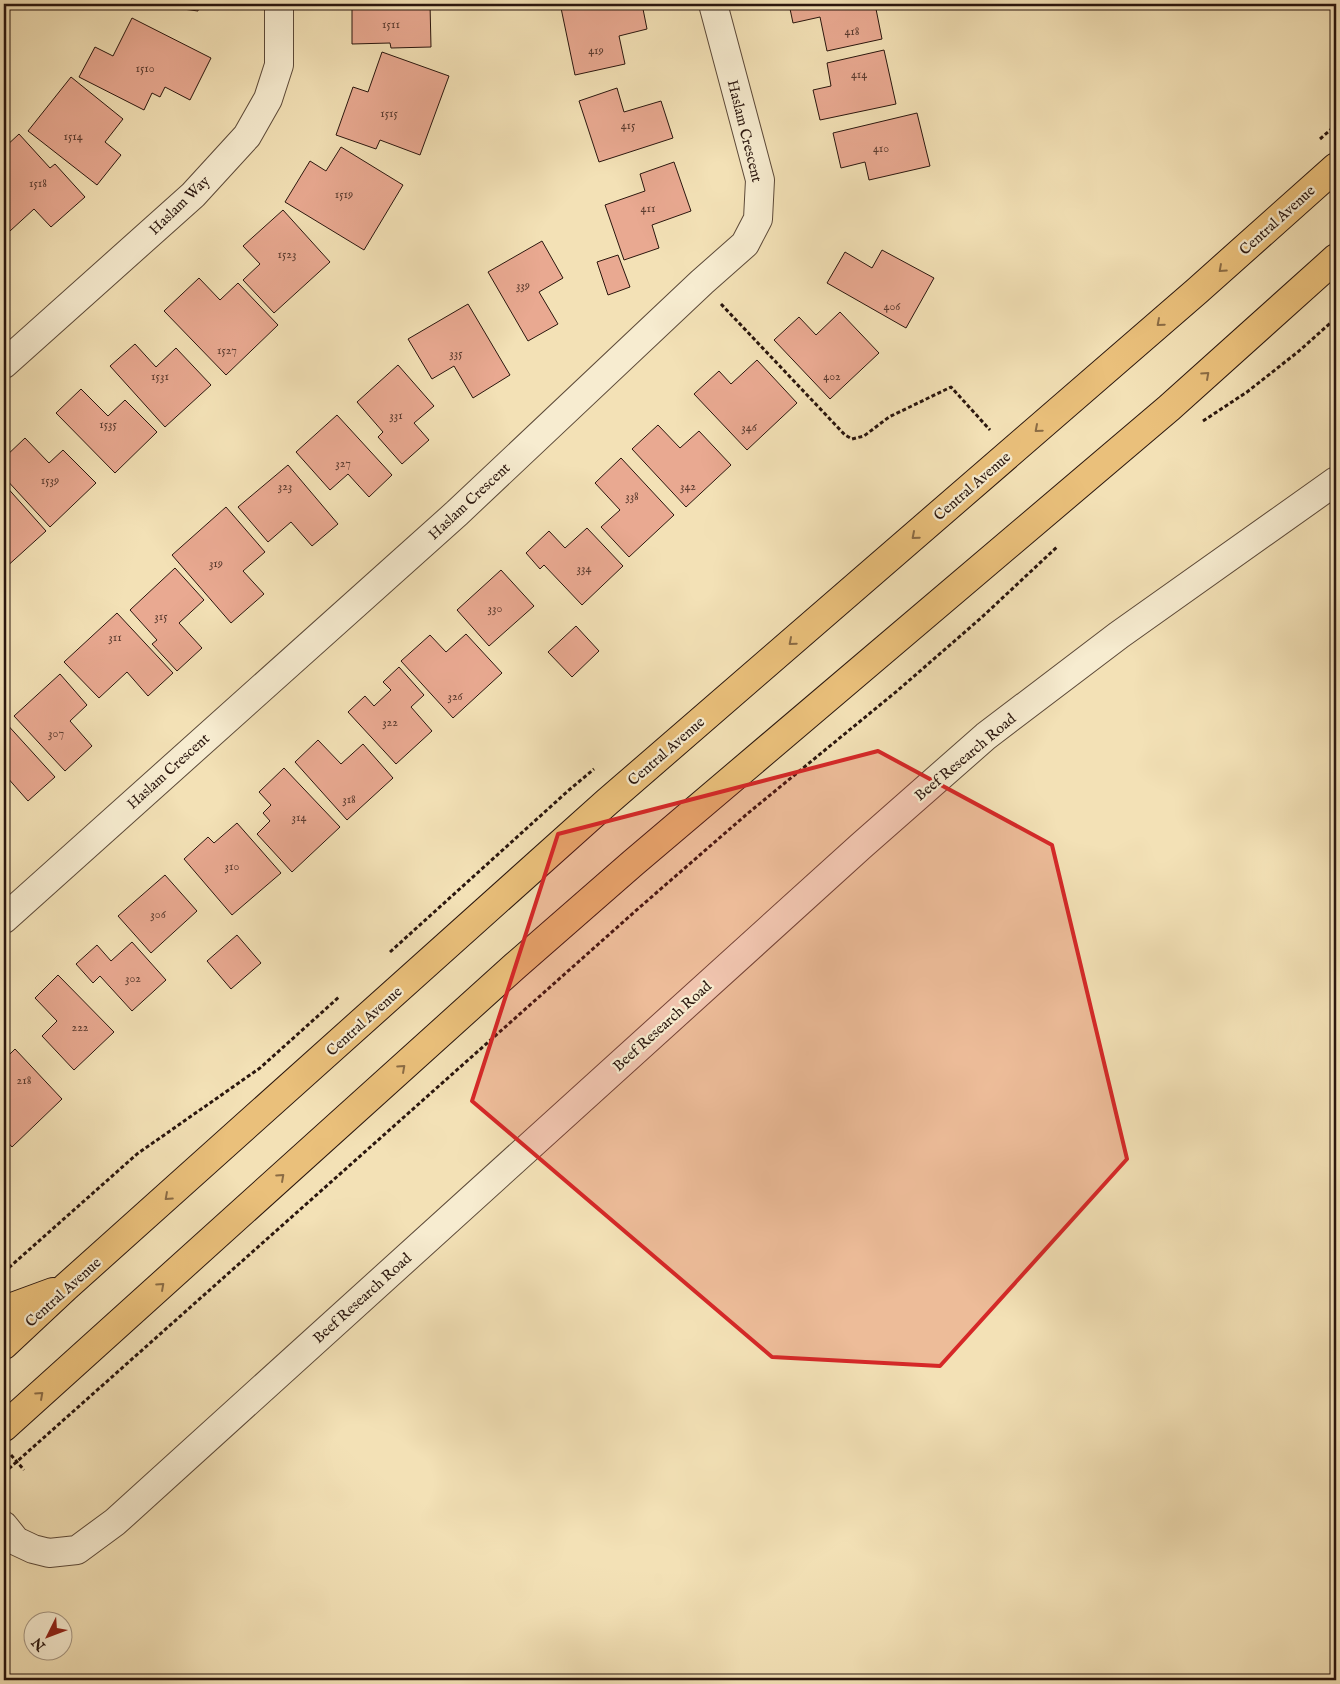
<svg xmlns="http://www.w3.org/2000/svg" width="1340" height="1684" font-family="'IM FELL English',serif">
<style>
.building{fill:#e9a991;stroke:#2a160e}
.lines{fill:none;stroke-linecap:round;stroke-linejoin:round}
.minor-casing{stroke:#5c4938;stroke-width:30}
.major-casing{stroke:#2a160e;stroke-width:30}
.path{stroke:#2a160e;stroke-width:3;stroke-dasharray:4 2.5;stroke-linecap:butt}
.minor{stroke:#f7ecd0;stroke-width:28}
.major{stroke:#eac07b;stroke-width:28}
.oneway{stroke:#8a6b44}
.marked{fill:#d62828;fill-opacity:0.2;stroke:#d62828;stroke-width:4;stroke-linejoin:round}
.labels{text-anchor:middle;stroke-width:4.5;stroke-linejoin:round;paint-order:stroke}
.number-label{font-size:12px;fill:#5a3b2f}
.street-label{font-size:15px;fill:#2a160e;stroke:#f7ecd0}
</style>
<rect width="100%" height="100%" fill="#f3e1b6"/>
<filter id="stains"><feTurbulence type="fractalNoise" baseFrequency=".004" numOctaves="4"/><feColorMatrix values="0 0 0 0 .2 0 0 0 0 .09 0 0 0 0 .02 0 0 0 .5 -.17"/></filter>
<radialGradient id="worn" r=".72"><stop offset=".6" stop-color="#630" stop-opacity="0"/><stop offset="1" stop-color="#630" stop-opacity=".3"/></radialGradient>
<path class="building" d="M145,4H199L198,11Z
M352,4H430L431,47L391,48L390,43L352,44Z
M578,4H642L647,29L619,36L625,64L575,75L561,8Z
M789,4H875L882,39L827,51L820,17L793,23Z
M132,18L211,58L190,100L165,87L160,97L152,93L144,110L79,77L95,47L113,56Z
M884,50L896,104L820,120L813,90L831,86L827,63Z
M382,52L449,76L420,155L380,140L376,149L336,135L353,87L368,92Z
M71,77L123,119L105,142L121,155L97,185L28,131Z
M617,88L624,112L661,101L673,138L599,162L579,101Z
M917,113L930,166L869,180L865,162L841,168L833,133Z
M19,134L50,168L55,164L85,197L51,227L34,209L10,231L4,224V148Z
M341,147L403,185L364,250L285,202L310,161L326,171Z
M674,162L691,211L652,225L659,248L624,260L605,205L645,191L640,174Z
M283,210L330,262L274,313L243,280L260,264L243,246Z
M542,241L563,278L539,292L558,324L528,341L488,272Z
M882,250L934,278L906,328L827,283L845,252L872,268Z
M618,255L630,287L608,295L597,262Z
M199,278L220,300L238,283L278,325L226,375L164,311Z
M468,304L510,375L473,398L454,366L432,379L408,339Z
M840,312L879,353L830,399L774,340L799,317L816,335Z
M135,344L156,367L176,348L211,385L165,427L110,366Z
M757,360L797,403L747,450L694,394L719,371L731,384Z
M398,365L434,406L414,423L429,440L402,464L378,437L383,432L357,402Z
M81,389L108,416L125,400L157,432L115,473L56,413Z
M337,415L392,475L369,497L348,474L330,490L296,452Z
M658,425L680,448L699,431L731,465L686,507L632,449Z
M25,438L49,463L63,450L96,483L50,527L4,477V458Z
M621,458L674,515L629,557L601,527L620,510L595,483Z
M288,465L338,524L312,546L291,522L268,542L238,507Z
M4,484L46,531L4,569Z
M226,507L265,552L243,571L264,594L231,623L172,555Z
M587,528L623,566L582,605L544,565L540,569L526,553L549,531L565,548Z
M175,568L204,600L179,623L202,648L177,671L152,644L157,640L130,610Z
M501,570L534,606L489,646L457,610Z
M117,613L173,673L148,696L127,672L99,698L64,662Z
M576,626L599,651L572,677L548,652Z
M466,634L502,673L453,718L401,661L430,635L446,652Z
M399,667L424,695L411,707L432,731L396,764L348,712L365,696L374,706L391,690L383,682Z
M60,674L87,705L70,721L92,746L65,771L14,716Z
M4,721L55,777L28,801L6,776L4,778Z
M318,740L341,764L363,744L393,778L347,820L295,762Z
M284,768L340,827L292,872L257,834L270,821L263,813L271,805L259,792Z
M237,823L281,873L232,915L184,859L208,837L214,843Z
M165,875L197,911L151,953L118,916Z
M237,935L261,963L231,989L207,961Z
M132,942L166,980L132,1011L100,976L93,983L76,964L97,945L111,961Z
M58,975L114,1032L74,1070L42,1036L57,1021L35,998Z
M15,1049L62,1099L12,1147L4,1138V1060Z"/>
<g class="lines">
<g class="minor-casing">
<path id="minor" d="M4,364L193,195L247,136L268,99L279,65V4
M4,919L457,513L702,282L745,244L758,219L760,180L713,4
M4,1526L16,1541L33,1549L49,1553L77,1550L115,1522L861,846L986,736L1119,635L1336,481"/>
</g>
<g class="major-casing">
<path id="major" d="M4,1310L53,1292
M4,1345L66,1287L607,802L1197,291L1336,167
M4,1427L515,966L633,863L1169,408L1336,258"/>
</g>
<path class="path" d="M1320,139L1336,125
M721,304L845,435L852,439L864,436L889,417L951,387L990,430
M1203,421L1247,392L1299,351L1336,318
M390,952L569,790L594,769
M4,1272L137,1154L260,1068L339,997
M11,1455L24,1470
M4,1473L640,907L747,814L897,691L981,618L1058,546"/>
<use href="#minor" class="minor"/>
<use href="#major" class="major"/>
</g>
<defs><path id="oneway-chevron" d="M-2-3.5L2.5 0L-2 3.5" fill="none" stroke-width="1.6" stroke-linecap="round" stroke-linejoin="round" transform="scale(1.25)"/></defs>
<g class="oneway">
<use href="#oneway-chevron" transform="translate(1222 269) rotate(138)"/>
<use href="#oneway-chevron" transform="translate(1160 323) rotate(139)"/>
<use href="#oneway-chevron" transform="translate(1206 375) rotate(-42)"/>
<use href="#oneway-chevron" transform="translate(1038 429) rotate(139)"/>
<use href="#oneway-chevron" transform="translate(915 536) rotate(139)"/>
<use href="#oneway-chevron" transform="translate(792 642) rotate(139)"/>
<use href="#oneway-chevron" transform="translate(402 1068) rotate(-42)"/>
<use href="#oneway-chevron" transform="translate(281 1177) rotate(-42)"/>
<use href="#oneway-chevron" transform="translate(168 1197) rotate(138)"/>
<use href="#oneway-chevron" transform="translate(161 1286) rotate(-42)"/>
<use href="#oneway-chevron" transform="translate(40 1395) rotate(-42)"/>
</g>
<path class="marked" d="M878,751L1052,845L1127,1159L940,1366L772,1357L472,1101L558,834Z"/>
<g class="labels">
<g class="number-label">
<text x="391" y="28">1511</text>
<text x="852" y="35">418</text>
<text x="596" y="54">419</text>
<text x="145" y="72">1510</text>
<text x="859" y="78">414</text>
<text x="389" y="117">1515</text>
<text x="628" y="129">415</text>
<text x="73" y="140">1514</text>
<text x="881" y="152">410</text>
<text x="38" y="187">1518</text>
<text x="344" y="198">1519</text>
<text x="648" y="212">411</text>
<text x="287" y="258">1523</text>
<text x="523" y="289">339</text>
<text x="892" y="310">406</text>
<text x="227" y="354">1527</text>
<text x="456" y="357">335</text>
<text x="160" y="380">1531</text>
<text x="832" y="380">402</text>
<text x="396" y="419">331</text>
<text x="108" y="428">1535</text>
<text x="749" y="431">346</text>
<text x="343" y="467">327</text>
<text x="50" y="484">1539</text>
<text x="285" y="490">323</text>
<text x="688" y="490">342</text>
<text x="632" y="500">338</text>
<text x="216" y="567">319</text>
<text x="584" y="572">334</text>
<text x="495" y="612">330</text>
<text x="161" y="620">315</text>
<text x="115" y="641">311</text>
<text x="455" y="700">326</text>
<text x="390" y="726">322</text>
<text x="56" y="737">307</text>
<text x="349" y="803">318</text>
<text x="299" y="821">314</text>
<text x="232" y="870">310</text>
<text x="158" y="918">306</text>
<text x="133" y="982">302</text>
<text x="80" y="1031">222</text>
<text x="24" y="1084">218</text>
</g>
<g class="street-label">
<text transform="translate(745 131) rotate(76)" y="5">Haslam Crescent</text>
<text transform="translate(179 205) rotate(-44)" y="5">Haslam Way</text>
<text transform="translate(1277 220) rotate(-42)" y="5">Central Avenue</text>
<text transform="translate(972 486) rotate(-41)" y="5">Central Avenue</text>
<text transform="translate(469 501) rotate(-43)" y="5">Haslam Crescent</text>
<text transform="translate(666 751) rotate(-41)" y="5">Central Avenue</text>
<text transform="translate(965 757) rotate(-40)" y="5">Beef Research Road</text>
<text transform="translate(168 771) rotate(-42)" y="5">Haslam Crescent</text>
<text transform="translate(364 1021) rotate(-42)" y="5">Central Avenue</text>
<text transform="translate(662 1026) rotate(-42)" y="5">Beef Research Road</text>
<text transform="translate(63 1292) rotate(-42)" y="5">Central Avenue</text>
<text transform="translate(362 1298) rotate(-42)" y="5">Beef Research Road</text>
</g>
</g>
<rect width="1340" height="1684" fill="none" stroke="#f3e1b6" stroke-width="20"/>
<rect x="5" y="5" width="1330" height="1674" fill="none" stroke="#2a160e" stroke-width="2.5"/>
<rect x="10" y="10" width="1320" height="1664" fill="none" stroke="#2a160e"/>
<g transform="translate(48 1636) rotate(228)"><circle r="24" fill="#f7ecd0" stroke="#a59682"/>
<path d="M0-4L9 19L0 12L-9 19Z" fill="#8f2418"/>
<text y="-8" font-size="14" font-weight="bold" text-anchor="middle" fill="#2a160e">N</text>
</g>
<rect width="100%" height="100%" filter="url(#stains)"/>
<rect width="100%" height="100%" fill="url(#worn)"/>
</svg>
